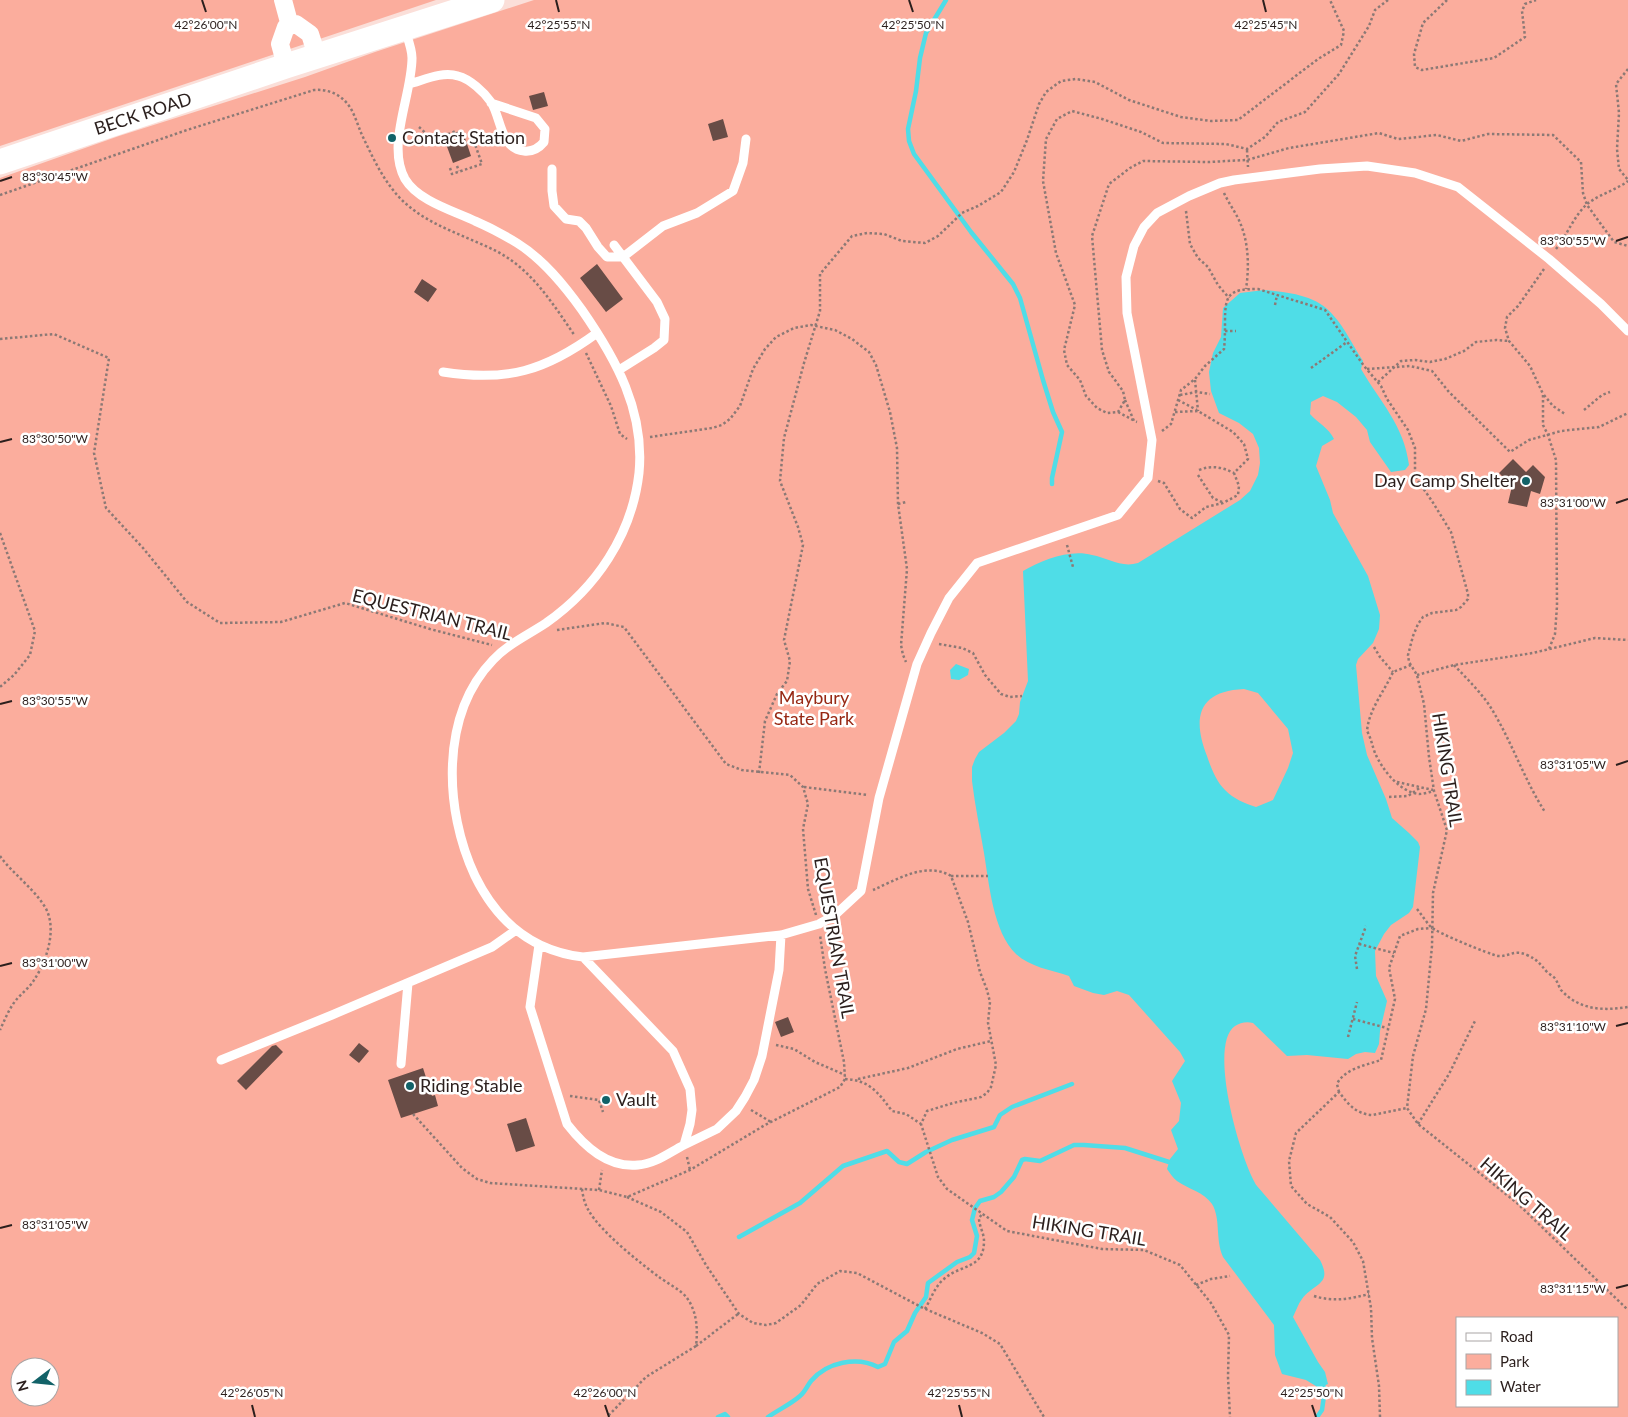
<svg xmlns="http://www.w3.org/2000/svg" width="1628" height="1417" font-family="Lato,sans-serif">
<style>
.green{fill:#fbad9d;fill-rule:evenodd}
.water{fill:#4fdde7;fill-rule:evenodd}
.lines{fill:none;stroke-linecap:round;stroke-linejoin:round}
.stream{stroke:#4fdde7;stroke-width:4.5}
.building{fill:#684c46}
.path{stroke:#8c7975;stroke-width:2.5;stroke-dasharray:2.5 2.5;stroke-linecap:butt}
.lane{stroke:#fff;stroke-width:9}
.street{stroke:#fff;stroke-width:18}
.secondary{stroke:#fff;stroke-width:25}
.ticks{fill:none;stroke:#2b1f1d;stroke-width:2}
.poi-dot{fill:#126268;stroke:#fff;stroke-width:2}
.labels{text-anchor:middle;stroke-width:5;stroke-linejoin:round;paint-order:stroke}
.street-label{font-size:18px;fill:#2b1f1d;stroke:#fff}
.poi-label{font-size:18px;fill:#2b1f1d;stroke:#fff;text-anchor:start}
.park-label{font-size:18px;fill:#972814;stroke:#fff}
.ticks-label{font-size:12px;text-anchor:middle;fill:#2b1f1d;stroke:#fff;stroke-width:5;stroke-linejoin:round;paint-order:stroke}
</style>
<rect width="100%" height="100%" fill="#fbdfd9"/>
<path class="green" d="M0,0H436L0,146Z
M534,0H1628V1417H0V178L119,136L305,77L375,52ZM1457,1318H1617V1406H1457ZM20,1367H50V1397H20Z"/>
<path class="water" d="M1264,290C1287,292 1317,295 1333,315C1345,328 1353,346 1363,361L1361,369C1380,402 1404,425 1409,465L1405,470L1391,472L1370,442L1367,430L1356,417L1337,402L1323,396L1311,402L1310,414C1318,423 1329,428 1334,439L1322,446L1316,466L1330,500L1333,513L1368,576L1380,615L1379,629L1373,643L1358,659L1356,665L1362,733L1367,755L1386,799L1392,818L1409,833L1418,842L1420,847L1413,907L1409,913L1391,925L1384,934L1375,951L1376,976L1387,1001L1380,1031L1379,1044L1375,1053L1365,1052L1356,1054L1348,1059L1307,1055L1287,1056L1253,1023C1246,1021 1240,1023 1235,1026C1207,1045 1241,1162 1257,1186L1320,1260C1333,1285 1314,1283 1302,1299C1298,1304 1296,1311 1293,1317L1318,1362L1325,1372L1328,1384L1319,1388L1306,1380L1282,1374L1275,1355L1274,1325L1223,1257C1215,1239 1221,1219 1212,1204C1204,1192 1188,1189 1177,1181C1173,1178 1170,1173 1167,1169L1170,1159L1178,1149L1171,1130L1179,1121L1181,1103L1172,1081L1185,1061L1180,1052L1129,995L1117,991L1104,995L1093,993L1074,986L1069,976C1051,970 1030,967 1016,954C993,932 989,883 984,853C980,829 975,806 972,781V767L975,759L979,752L1004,733L1016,721L1019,714L1020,702L1028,681L1023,571C1042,560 1070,549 1092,555C1108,558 1121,568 1138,563L1240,500L1250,491L1258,475L1260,463L1259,448L1253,434L1239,423L1219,413L1211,391L1209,372L1213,353L1221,337L1223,308L1240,293ZM1244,689L1258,693L1288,729L1293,753L1288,768L1273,800L1256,807C1244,803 1234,799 1225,790C1216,781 1211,768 1207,756C1192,718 1198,691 1244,689Z
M956,664L969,669L968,675L959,680L951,679L950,670Z"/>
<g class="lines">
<path class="stream" d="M946,0L926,33L920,58L916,91L908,129L909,141L914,154L971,232L1013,284L1020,298L1043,380L1053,412L1062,432L1052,478V484
M739,1237L800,1203L843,1166L887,1151L899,1162L907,1164L926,1152L952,1140L994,1127L1000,1115L1012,1107L1072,1084
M718,1417L725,1414L728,1417
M768,1417C778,1410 791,1404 800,1396C805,1392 807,1386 811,1381C827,1362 857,1356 878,1367L885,1364L894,1342L907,1331L915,1313L926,1297L928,1283L957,1262L970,1257L974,1253L977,1236L972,1220L975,1208L980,1201L994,1197L1001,1192L1014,1177L1022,1160L1025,1159L1040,1161L1074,1145H1084L1125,1148L1169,1162
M1317,1417L1322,1410L1325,1389L1321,1382"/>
</g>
<path class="building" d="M544,92L548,106L533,110L529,96Z
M723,119L728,137L713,141L708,124Z
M465,138L471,156L453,163L446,144Z
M597,264L623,299L606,312L580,278Z
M422,279L437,289L428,302L414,292Z
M1513,459L1526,472L1533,465L1545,477L1540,494L1531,491L1527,507L1508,503L1512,486L1499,473Z
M788,1017L794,1032L781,1037L775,1022Z
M359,1043L369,1051L359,1063L349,1055Z
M276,1045L283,1052L246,1090L237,1081L272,1046Z
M423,1068L432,1096L435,1095L438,1106L401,1118L388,1080Z
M526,1118L535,1146L516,1152L507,1124Z"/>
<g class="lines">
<path class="path" d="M1388,0L1375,10L1369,26L1339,74L1305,112L1278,122L1265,137L1247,149L1226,144L1163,143L1141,132L1102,119L1072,111L1057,119L1046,139L1043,181L1056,253L1075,305L1064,350L1067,365L1080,380L1086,396L1097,408L1107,413L1118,412L1125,400L1123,391L1109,372L1102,350L1092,236L1109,184L1130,168L1143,161L1208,162L1247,160L1289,148L1379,133L1398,139L1437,135L1461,141L1488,134L1553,135L1581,162L1583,193L1587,205L1614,242L1628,246
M1447,0L1423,23L1414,54L1415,67L1422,70L1494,58L1525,37L1522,11L1525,4L1536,0
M1628,69L1616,84L1619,113L1617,149L1619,169L1628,180
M419,127L433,140L456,131L459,138
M1247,150L1248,167
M457,166L459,171
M450,168L452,174L482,164L472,136
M1224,193C1229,204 1237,214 1241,225C1249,245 1249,269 1246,289
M0,195L187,130L314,90C326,89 337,93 345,101C354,110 357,124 362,135C372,156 383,180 399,197C425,225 465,235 498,252C533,271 553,304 575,336
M1186,211L1190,244L1198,258L1208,267L1218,285L1229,298
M1556,249C1567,235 1574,216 1587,204C1600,194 1616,190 1628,181
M1544,269L1518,306L1507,317L1505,328L1509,341L1530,366L1543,394V425L1548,435L1556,460L1557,606L1555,634L1549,649
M1275,305L1277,295
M1225,331H1236
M0,339L54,334L109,358L94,453L106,508L143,548L187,602L220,623L281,622L345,603L430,629L492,645
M586,353L611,406L620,434L627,439
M1311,368L1347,342
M1367,369L1410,366L1432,371L1449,392L1510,452L1529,440L1561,431L1599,427L1628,413
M1195,380L1198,411
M1378,382L1401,361L1415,360L1430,362L1445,359L1464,351L1476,342L1496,340L1509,341
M1180,395L1197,392L1210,394
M1544,395L1553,406L1565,414
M1125,400L1134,421L1137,422
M1178,400L1197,410
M1584,410L1602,395L1610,392
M1118,412L1133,420
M1162,431L1171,424L1181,390L1195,379L1205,366L1224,349C1225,340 1225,331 1225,321C1225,294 1229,289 1258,289L1325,310L1364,366L1381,386L1387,399L1408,430L1415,448V475L1418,481L1432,501L1451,532L1468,594V599L1461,607L1456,610L1432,613L1423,617L1418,624L1413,636L1408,655L1409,662L1417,675L1424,704L1429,757L1434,791L1447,830L1433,893L1432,946L1426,1009L1413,1056L1407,1108L1418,1124L1517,1203L1628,1310
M650,437L712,428L722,425L730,419L740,406L753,369L765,349L776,337L794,328L811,325L835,330L852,339L869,352L876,365L890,412L897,448L898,504L907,569L901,645L903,655L906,662
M1199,470C1211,465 1222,467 1234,473
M1198,475L1213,498L1222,502
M1158,481L1164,483L1180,509L1192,518L1206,507L1223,503L1238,495L1239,486L1234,473L1248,459L1244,444L1233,432L1198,411L1175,412
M898,504L906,502
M0,533L35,631L30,655L14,675L0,687
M1067,545L1073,567
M557,630L605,623L624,627L726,764L742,770L790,775L803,787L808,804L803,829L808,889L816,915
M939,644L962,648L973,653L985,675L1001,694L1010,697L1022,696
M1374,647L1380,657L1393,672
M1411,665L1393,672C1384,692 1369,709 1367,731C1371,738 1372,745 1375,753C1382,769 1399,792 1419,794C1424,794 1429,792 1434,791
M1454,665C1468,680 1484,695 1494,713C1513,745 1525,781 1545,812
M1417,675L1454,665L1533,653L1595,638L1628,640
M759,773L765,721L777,694L787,681L790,661L784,640L803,545L798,527L780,481L782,459L784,438L804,363L820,311V274L852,236L867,233L884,234L902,241L925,243L938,236L962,213L978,206L1001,192L1014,172L1027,140L1039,104L1046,92L1061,81L1076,79L1095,82L1129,100L1181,117L1211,121L1238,120L1318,59L1341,45L1344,31L1330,0
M1397,782L1433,790
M804,787L868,795
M1389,797L1408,796L1421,787
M0,856C12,873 31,886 43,904C59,925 47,961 34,980C30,987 22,993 16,1000C9,1009 5,1019 0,1030
M951,876H988
M873,890C896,880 926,861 951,876L968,922L980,972L987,990L990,1002L988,1023L996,1065L991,1087L987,1093L981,1097L953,1103L927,1111L921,1124L938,1177L947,1189L1007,1231L1102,1249L1144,1250L1180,1265L1211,1303L1229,1335L1228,1377L1230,1417
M1417,909C1422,915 1426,922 1431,927C1437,933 1489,954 1498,956C1509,957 1514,949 1527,955C1538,960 1540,964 1547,972C1550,975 1554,976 1556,980C1558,983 1559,987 1561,990C1579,1010 1603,1011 1628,1007
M1359,944L1394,953
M1357,969L1355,956L1366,926
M1353,1019L1387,1028
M1348,1037L1357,1002
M776,1045L794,1049L815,1062L845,1075
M845,1079C869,1080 878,1092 892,1111L906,1114L921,1124
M858,1079L908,1068L957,1049L991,1041
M1339,1092L1337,1084C1344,1069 1366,1065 1381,1060L1395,999L1389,968L1400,936L1418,929L1432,928
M570,1096L599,1100L603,1112
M751,1110L771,1122
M413,1114L462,1168L477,1179L490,1183L599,1190L627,1197L690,1170L765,1125L840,1087L845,1079L844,1062L825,969L820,935
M1418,1124L1449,1074L1475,1021
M687,1157L690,1170
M582,1189C583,1197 585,1205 589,1211C600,1231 640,1263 659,1277C667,1283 681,1290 687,1298C697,1312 698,1329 696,1346L646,1377L607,1417
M599,1190L602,1170
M627,1197L661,1212L687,1232L706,1265L739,1314L753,1323L766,1325L776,1323L801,1305L817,1284L840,1271L857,1273L923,1308L982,1333L1000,1344L1044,1417
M1196,1285L1211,1279L1230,1276
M1314,1296C1333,1302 1350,1299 1369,1294
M925,1309C931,1299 935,1286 944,1279C960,1264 984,1270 984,1241C984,1233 979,1226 979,1218L983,1213
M696,1346L738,1314
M1380,1417L1379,1386L1372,1338L1371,1308L1363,1261L1353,1242L1330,1217L1307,1204L1291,1186L1289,1161L1296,1133L1339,1092C1348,1104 1356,1114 1372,1115L1407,1108"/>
<path class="lane" d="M405,30C408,39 412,49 412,58C412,95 386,145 405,179C418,201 454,211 475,221C489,227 504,235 517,243C543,259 564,285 582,310C616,359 645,411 639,473C632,535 596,588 546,623C528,635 508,644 493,660C440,715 444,810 475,876C497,921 532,951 583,957L781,935L819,924L835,915L861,891L879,798L917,664L931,633L949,598L977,563L1118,515L1148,478L1152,440L1127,313L1126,277L1134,246L1144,227L1157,213L1189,196L1220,183L1234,180L1320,169L1367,166L1415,173L1458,187L1549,259L1601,304L1628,331
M409,84C424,80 442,71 458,76C470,79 484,92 491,102C501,117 500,149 524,151C533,152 539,148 544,142L545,129L536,118L491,103
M552,169V191L554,206L566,219L579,221L586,228L598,247L607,257H623L663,226L697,213L733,191L743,163L746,139
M614,245L657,302L665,319L664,340L654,348L619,370
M443,372C507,382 545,371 597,333
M539,945L530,1007L567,1124C585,1147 608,1168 638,1165C655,1164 670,1152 684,1145L690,1124L692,1110L690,1089L673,1051L583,957
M221,1060L332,1015L492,947L516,930
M401,1064L408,983
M684,1145L717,1129L736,1111L745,1097L754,1080L762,1056L779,970L781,935"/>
<path class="street" d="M283,0L290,26
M286,66L280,44L286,27L296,24L310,34L317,56"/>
<path class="secondary" d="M0,162L286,66L492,0"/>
</g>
<path class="ticks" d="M202,0L206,12M556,0L559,12M909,0L913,12M1263,0L1266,12M0,181L12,177M1616,241L1628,237M0,442L12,439M1616,503L1628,499M0,704L12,701M1616,765L1628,761M0,966L12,963M1616,1026L1628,1023M0,1228L12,1225M1616,1288L1628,1285M252,1405L255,1417M605,1405L609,1417M959,1405L962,1417M1312,1405L1316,1417"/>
<g class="poi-dot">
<circle cx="392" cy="138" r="5"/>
<circle cx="1526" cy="481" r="5"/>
<circle cx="410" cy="1086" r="5"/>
<circle cx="606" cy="1100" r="5"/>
</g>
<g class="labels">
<g class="street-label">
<text transform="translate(143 114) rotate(-18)" y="6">BECK ROAD</text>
<text transform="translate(432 615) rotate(14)" y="6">EQUESTRIAN TRAIL</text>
<text transform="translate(1447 770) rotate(81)" y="6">HIKING TRAIL</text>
<text transform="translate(834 938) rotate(80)" y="6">EQUESTRIAN TRAIL</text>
<text transform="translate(1526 1199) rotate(41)" y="6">HIKING TRAIL</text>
<text transform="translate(1089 1231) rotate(9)" y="6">HIKING TRAIL</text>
</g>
<g class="poi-label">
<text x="402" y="144">Contact Station</text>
<text x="1516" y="487" text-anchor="end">Day Camp Shelter</text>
<text x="420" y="1092">Riding Stable</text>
<text x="616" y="1106">Vault</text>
</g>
<g class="park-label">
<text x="814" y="704">Maybury<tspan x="814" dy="21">State Park</tspan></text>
</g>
</g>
<g class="ticks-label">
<text x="206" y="29">42°26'00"N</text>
<text x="559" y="29">42°25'55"N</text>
<text x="913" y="29">42°25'50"N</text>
<text x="1266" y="29">42°25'45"N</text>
<text x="55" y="181">83°30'45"W</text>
<text x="1573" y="245">83°30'55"W</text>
<text x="55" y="443">83°30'50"W</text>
<text x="1573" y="507">83°31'00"W</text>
<text x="55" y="705">83°30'55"W</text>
<text x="1573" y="769">83°31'05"W</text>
<text x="55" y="967">83°31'00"W</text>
<text x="1573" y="1031">83°31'10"W</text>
<text x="55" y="1229">83°31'05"W</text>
<text x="1573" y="1293">83°31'15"W</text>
<text x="252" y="1397">42°26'05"N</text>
<text x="605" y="1397">42°26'00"N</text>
<text x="959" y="1397">42°25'55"N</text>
<text x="1312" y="1397">42°25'50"N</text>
</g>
<rect x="1456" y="1317" width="162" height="90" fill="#ffffff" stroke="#aaa5a5"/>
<rect x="1466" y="1333" width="25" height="8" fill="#ffffff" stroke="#aaa5a5"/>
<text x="1500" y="1342" font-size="15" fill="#2b1f1d">Road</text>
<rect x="1466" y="1354" width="25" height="15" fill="#fbad9d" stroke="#aaa5a5"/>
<text x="1500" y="1367" font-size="15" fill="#2b1f1d">Park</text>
<rect x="1466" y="1380" width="25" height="15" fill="#4fdde7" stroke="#aaa5a5"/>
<text x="1500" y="1392" font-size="15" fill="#2b1f1d">Water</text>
<g transform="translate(35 1382) rotate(254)"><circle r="24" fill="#ffffff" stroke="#aaa5a5"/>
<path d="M0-4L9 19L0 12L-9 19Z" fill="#126268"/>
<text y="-8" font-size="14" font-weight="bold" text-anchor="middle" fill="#2b1f1d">N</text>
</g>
</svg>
